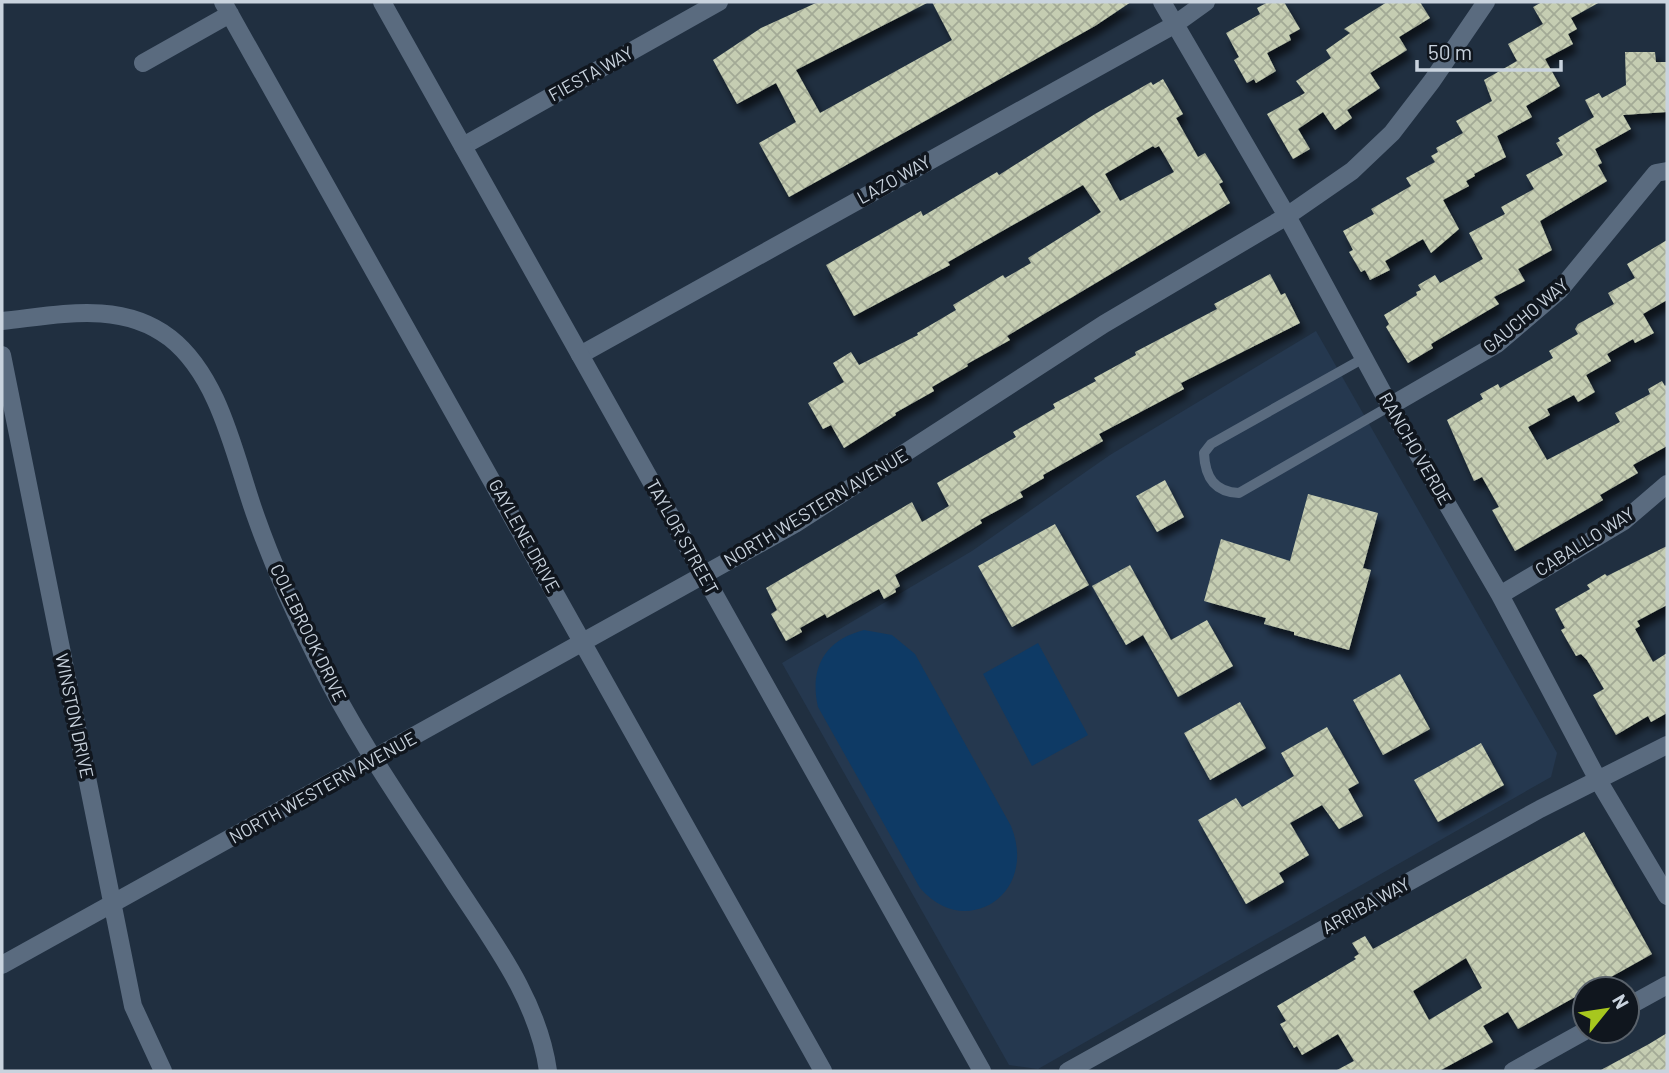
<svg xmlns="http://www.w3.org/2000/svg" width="1669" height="1073" font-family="Barlow,sans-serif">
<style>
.built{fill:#25384f}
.grass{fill:#0e3a65}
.building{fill:url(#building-cross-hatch);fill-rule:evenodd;filter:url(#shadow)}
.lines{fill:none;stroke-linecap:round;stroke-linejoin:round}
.lane{stroke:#5a6b7f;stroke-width:10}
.street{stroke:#5a6b7f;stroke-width:18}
.secondary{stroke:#5a6b7f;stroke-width:18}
.labels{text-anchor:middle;stroke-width:7;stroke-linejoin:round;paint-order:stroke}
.street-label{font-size:18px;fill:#c9d3de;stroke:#10161e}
</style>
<defs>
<pattern id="building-cross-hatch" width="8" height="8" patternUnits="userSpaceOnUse" patternTransform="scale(1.75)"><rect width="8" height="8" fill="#c5cdb2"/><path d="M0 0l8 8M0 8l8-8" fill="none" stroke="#a3aa96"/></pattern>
<filter id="shadow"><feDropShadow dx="4.5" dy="8" stdDeviation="3.5" flood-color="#0009"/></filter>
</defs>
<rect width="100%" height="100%" fill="#202f40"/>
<path class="built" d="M1316,331L1557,753L1551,777L1038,1069L1009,1065L782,663L972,551L1110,455Z"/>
<path class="grass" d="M864,630L892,635L915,654L1011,826C1039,895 965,941 920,888L818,707C809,668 825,640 864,630Z
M1038,643L1088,735L1032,766L983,674Z"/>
<path class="building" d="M818,2H929L796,70L820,113L952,40L932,2H1131L1095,26L789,197L759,143L796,122L776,83L737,104L713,60L761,28Z
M1268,2H1284L1300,29L1289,35L1291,40L1267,53L1276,71L1256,83L1254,79L1247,83L1234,60L1239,57L1226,33L1260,14L1257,8Z
M1387,2H1420L1430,18L1399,37L1407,50L1370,73L1380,88L1347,110L1352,118L1335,130L1323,112L1298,129L1310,149L1293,159L1267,114L1305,93L1296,81L1331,58L1326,50L1350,33L1344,29Z
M1542,2H1600L1571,18L1577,29L1568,34L1573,44L1545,59L1560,86L1526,106L1532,117L1497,136L1506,157L1474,174L1475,176L1466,181L1469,186L1443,200L1459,229L1431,253L1423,239L1385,261L1390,270L1370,280L1365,270L1361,272L1349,252L1353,250L1343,231L1374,214L1371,209L1411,186L1406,178L1435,162L1431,156L1438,152L1436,148L1463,133L1456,121L1492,101L1484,80L1517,61L1508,44L1543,24L1533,7Z
M1625,52H1655L1656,62H1667V112L1623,115L1631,129L1595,149L1602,163L1598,165L1607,181L1540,221L1552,250L1518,269L1525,281L1494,297L1499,304L1431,344L1433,348L1408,363L1386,327L1389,324L1384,315L1417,295L1416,292L1421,290L1418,285L1435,275L1440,283L1483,259L1469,233L1505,214L1501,207L1534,189L1526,175L1563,155L1556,143L1560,141L1558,138L1594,117L1585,100L1599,93L1602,98L1626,85Z
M1163,79L1183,114L1176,118L1198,157L1205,153L1223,182L1219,184L1230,203L1007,336L1010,340L967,364L968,366L932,387L934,391L895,413L896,415L844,448L831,425L823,429L808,403L844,382L833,363L851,352L859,365L918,335L917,333L956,310L953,305L1003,275L1005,278L1031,263L1028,258L1101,212L1083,185L948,262L950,265L854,316L826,265L921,211L923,216L997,172L999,175L1095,114L1151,82L1153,85ZM1153,146L1155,148L1159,146L1174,172L1120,201L1105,174Z
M1667,240V300L1643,314L1654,333L1635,343L1633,339L1607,354L1611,361L1586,375L1595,392L1578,402L1574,395L1547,409L1550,415L1528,427L1547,460L1620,422L1615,413L1650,394L1648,389L1662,381L1665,386L1667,384V446L1633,465L1638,473L1600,495L1603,500L1515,551L1492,510L1499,507L1482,477L1474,481L1447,420L1483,399L1480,394L1498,384L1500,388L1553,358L1549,351L1578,334L1575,329L1578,324L1614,304L1608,293L1635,278L1627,264Z
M1270,274L1281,295L1285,293L1300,323L1181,383L1184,389L1099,434L1103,441L1043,475L1044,478L1020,492L1023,497L980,520L982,523L895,575L900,586L895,589L896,592L884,599L879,589L827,618L825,614L800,628L802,632L786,641L771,614L777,610L766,588L912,502L922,522L949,506L937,483L1016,437L1013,432L1055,408L1053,404L1096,381L1094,378L1136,355L1135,352L1217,309L1214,304Z
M1165,480L1184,517L1157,532L1136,496Z
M1308,494L1378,513L1363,568L1371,570L1349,650L1294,635V632L1264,624L1266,618L1204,601L1221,539L1290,561Z
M1055,524L1089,585L1012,627L978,566Z
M1667,546V605L1637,621L1640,626L1635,629L1653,662L1667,653V713L1651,722L1648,716L1616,735L1593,695L1604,689L1587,660L1581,654L1576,656L1561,630L1565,628L1555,609L1590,589L1587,585L1605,574L1607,576Z
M1130,565L1171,640L1207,620L1233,666L1178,697L1143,635L1126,645L1092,586Z
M1400,674L1430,729L1383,755L1353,700Z
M1240,702L1266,748L1210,780L1184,733Z
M1327,727L1359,783L1348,789L1363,816L1339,829L1322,805L1290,823L1309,855L1279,873L1284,882L1246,904L1198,820L1236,798L1242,807L1294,776L1281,753Z
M1481,743L1504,785L1438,822L1414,780Z
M1584,832L1652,954L1518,1029L1508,1012L1483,1026L1493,1042L1439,1071H1335L1354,1061L1338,1034L1302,1055L1297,1046L1294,1048L1280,1024L1286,1021L1277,1006L1356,959L1354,957L1359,954L1352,943L1365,936L1373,949ZM1466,958L1482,988L1429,1020L1413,991Z
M1667,1033V1071H1599L1649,1044Z"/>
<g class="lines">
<path class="lane" d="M1364,358L1211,444L1204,453C1205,477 1214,492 1239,493L1390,406"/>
<path class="street" d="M223,2L823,1071
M1162,2L1287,216L1390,406L1500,595L1598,780L1667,896
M143,63L230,14
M463,146L719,2
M2,321C59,315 121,300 170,338C221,378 235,459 256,517C273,565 294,612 317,658C355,736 405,807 452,879C491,939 538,999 548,1071
M2,355L133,1006L163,1071
M580,355L1174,25L1206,2
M1390,406L1497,344L1559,291L1656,173L1667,171
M1500,595L1624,521L1667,484
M2,965L795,524L1104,324L1287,216L1352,171L1392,133L1432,81L1486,2
M1627,1007L1667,985
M1068,1071L1540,809L1667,745
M1513,1071L1585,1031"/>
<path class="secondary" d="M382,2L982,1071"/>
</g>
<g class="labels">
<g class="street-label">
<text transform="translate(591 74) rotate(-29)" y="6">FIESTA WAY</text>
<text transform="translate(894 180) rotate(-29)" y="6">LAZO WAY</text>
<text transform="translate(1526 316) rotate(-40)" y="6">GAUCHO WAY</text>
<text transform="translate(1415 449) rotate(60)" y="6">RANCHO VERDE</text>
<text transform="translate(816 508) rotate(-31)" y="6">NORTH WESTERN AVENUE</text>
<text transform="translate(524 536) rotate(61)" y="6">GAYLENE DRIVE</text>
<text transform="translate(682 537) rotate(61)" y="6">TAYLOR STREET</text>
<text transform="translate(1585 542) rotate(-32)" y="6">CABALLO WAY</text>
<text transform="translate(308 633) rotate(64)" y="6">COLEBROOK DRIVE</text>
<text transform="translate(74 716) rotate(78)" y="6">WINSTON DRIVE</text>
<text transform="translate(323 788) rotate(-29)" y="6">NORTH WESTERN AVENUE</text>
<text transform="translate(1366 906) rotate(-29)" y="6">ARRIBA WAY</text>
</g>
</g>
<rect width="1669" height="1073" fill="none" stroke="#c9d3de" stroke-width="7"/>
<g transform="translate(1606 1010) rotate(60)"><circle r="33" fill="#10161e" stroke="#5a626b" stroke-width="2"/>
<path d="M0-5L12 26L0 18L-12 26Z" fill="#a7c71e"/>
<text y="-10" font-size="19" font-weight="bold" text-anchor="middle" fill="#c9d3de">N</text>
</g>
<path d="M1417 60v10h144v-10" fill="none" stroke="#c9d3de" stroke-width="3.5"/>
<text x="1428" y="60" font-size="21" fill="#c9d3de" stroke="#10161e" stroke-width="5" paint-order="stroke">50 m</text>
</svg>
